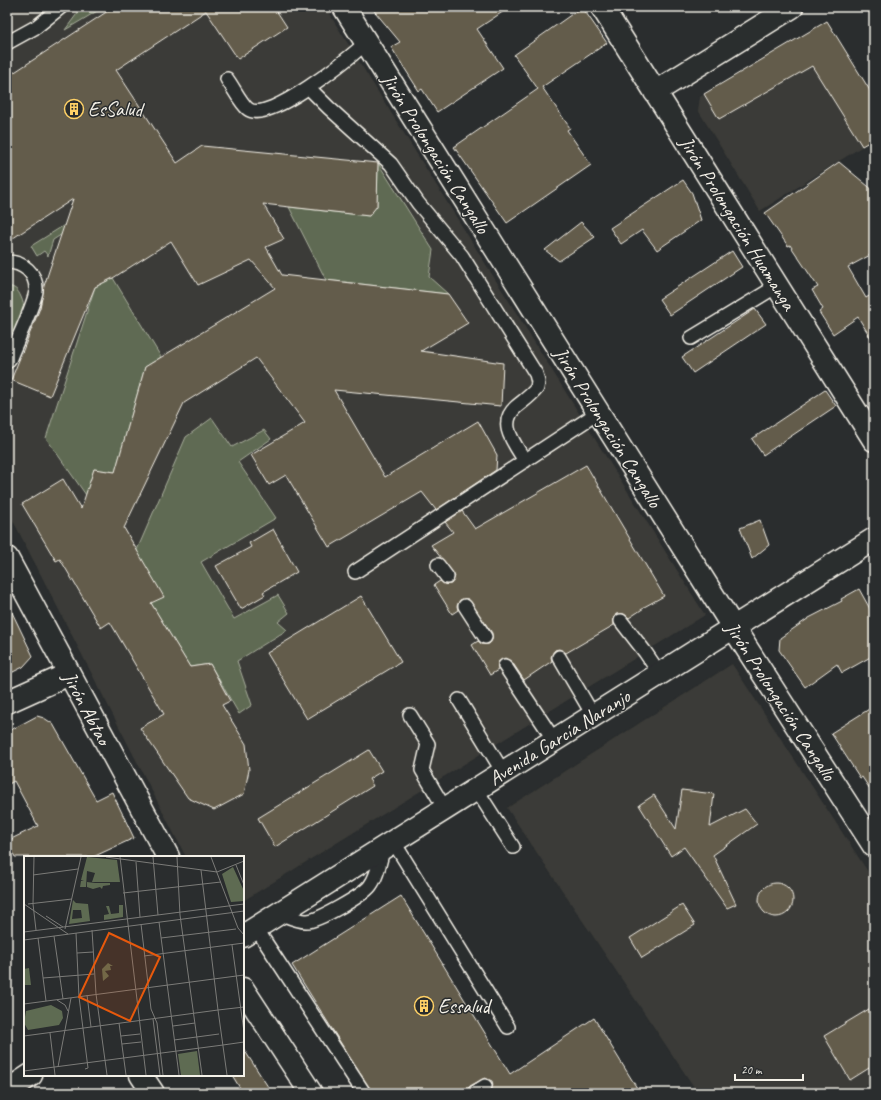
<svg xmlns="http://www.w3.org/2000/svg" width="881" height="1100" font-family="Caveat,sans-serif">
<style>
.built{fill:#3b3b37}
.green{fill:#5e6b52;stroke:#a9ae9d}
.building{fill:#635b4b;stroke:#f4f1e8}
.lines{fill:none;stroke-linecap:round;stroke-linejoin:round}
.service-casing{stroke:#f4f1e8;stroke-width:16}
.minor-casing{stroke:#f4f1e8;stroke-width:25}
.tertiary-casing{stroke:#f4f1e8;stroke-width:25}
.service{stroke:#2a2d2e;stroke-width:13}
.minor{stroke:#2a2d2e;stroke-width:22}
.tertiary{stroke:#2a2d2e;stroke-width:22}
.labels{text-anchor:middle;stroke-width:3;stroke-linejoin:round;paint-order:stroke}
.poi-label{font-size:20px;fill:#f4f1e8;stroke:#2a2d2e;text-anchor:start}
.street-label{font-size:20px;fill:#f4f1e8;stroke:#2a2d2e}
.inset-road{fill:none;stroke:#7b7b78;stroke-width:1}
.view{fill:#e8590c;fill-opacity:0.15;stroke:#e8590c;stroke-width:2}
.inset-edge{fill:none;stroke:#f4f1e8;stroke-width:2}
</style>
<rect width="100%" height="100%" fill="#2a2d2e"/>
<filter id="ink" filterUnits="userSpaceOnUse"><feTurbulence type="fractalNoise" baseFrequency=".025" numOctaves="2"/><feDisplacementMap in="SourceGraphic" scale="8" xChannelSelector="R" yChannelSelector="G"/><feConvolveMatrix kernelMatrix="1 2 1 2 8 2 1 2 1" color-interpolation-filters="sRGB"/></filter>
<g filter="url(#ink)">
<path class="built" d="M7,7H325L705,615L243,901V857H186L7,509Z
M827,21L874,97V139L760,211L698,110L700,97Z
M732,664L874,881V1081L855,1093H698L507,808Z"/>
<path class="green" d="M82,7H104L65,30Z
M378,163L433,250L429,277L448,294L326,280L289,207L369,216L377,206Z
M106,199L110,203L53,240L48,256L44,251L37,256L31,246Z
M113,278L161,357L145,367L115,472L94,469L86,495L46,438L95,287Z
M7,286C15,287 18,290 21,297C30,316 16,329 7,345Z
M212,418L232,447L264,430L271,439L238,462L276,518L201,562L234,619L278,595L289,613L278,622L287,630L237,661L252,705L239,714L210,664L190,667L151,603L137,550L186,437Z"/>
<path class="building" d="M114,7H274L287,27L238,59L206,11L116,70L177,163L202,146L378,163L377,206L369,216L263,204L284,239L266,247L282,275L448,294L468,323L421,351L503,363L501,406L334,390L385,477L478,421L497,455L496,470L436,510L422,492L329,547L286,475L269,485L251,455L305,423L256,358L184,403L124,528L164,597L151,603L190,667L210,664L230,701L222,705L246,744L249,770L244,794L214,810L188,798L140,728L164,714L110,622L101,628L60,559L56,561L22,504L63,479L81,509L94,469L115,472L145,367L275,288L251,260L198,285L171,241L113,278L95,287L50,396L11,380L40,308L44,286L73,199L7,242V77Z
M371,7H510L477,29L503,68L437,112L422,89L419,91L391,47L400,42Z
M582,7L607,43L542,87L570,128L567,130L591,165L507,223L454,147L538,89L514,55Z
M827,21L874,97V139L862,146L812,66L719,119L704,94Z
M839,162L874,191V253L848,267L866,298L874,293V343L858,317L833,334L819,312L823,309L812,290L818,287L790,245L788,246L765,213Z
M683,180L692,193L701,220L657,250L642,230L621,244L610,228Z
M581,222L595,237L559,261L545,250Z
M732,251L742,267L670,315L659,299Z
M755,309L766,324L693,373L682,357Z
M825,390L836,406L763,455L752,439Z
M586,465L664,596L644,607V608L629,618L624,614H616L614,618V625L566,653L559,649L555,650L551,657L552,661L524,680L512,662L505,658L498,662V670L490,675L472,645L478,641L482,644H489L492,640V633L468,599L460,600L457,606L458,610L452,614L434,585L440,581L444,584H451L455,576L431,545L453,532L445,522L462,511L475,529Z
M760,520L769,545L752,559L740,528Z
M273,529L297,572L263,592L265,595L241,609L216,566L251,547L249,543Z
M859,589L874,616V655L842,673L837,664L805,687L779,650L780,638L809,618L842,601L841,599Z
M361,596L401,662L307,719L267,653Z
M7,602L33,656L23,667L7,675Z
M874,706V795L862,777L860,778L831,733Z
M37,716L44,718L53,724L96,800L112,792L134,838L93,857H15L7,841L38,826L14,781L7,785V732Z
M369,750L382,771L369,779L373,786L275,847L258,818Z
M682,790L714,794L710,827L745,809L757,824L713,855L736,904L727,908L684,847L671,856L639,805L654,795L676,829Z
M759 900a17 17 0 1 1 34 0a17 17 0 1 1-34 0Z
M401,896L510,1074L594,1018L640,1093H489L493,1085L492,1081L485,1078L470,1086L466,1093H372L292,965Z
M682,905L695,925L642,958L630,938Z
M874,1006V1065L850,1080L824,1036Z
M243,1048L272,1093H243L232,1075H243Z"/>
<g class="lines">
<g class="service-casing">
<path id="service" d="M7,43L36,27L61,7
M227,79C233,87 241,104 248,109C268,125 350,57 366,43
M309,88L329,108L391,164L418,203L462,256L536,374L538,382L537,388C531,396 523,401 516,407C497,424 515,444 525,461
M7,262C23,262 37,273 36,291C34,306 16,342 10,358L7,362
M691,338L777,286
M438,565L447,577
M355,572L599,412
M465,606L485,637
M621,621L645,652L660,674
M559,657L593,715
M505,666L554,740
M459,700L503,772
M410,715L428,744L422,770L445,809
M476,789L513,847
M393,841L508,1027
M279,913C287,916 297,921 306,921C317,922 363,895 370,886C378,876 380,859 384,847
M256,928L364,1093
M474,1093L485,1086"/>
</g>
<g class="minor-casing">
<path id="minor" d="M344,7L733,627L874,846
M602,7L874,440
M655,92L792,7
M7,702L69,674
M243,936L874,539
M141,1075L153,1093
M7,1091L31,1075"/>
</g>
<g class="tertiary-casing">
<path id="tertiary" d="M7,558L168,857
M243,989L311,1093"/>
</g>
<use href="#service" class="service"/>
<use href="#minor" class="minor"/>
<use href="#tertiary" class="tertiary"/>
</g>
</g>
<defs>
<g id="building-ring" transform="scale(1)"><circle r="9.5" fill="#2a2d2e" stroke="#ffd166" stroke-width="1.5"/><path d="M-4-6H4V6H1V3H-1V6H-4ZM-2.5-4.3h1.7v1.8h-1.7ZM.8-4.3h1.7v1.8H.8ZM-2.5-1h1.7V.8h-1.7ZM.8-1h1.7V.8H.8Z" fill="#ffd166"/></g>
</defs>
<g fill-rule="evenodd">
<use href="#building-ring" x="74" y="109"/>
<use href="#building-ring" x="424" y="1006"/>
</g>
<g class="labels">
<g class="poi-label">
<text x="88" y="116">EsSalud</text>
<text x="438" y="1013">Essalud</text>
</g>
<g class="street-label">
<text transform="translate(436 153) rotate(58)" y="7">Jirón Prolongación Cangallo</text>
<text transform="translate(738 223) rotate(58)" y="7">Jirón Prolongación Huamanga</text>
<text transform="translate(608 427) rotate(58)" y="7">Jirón Prolongación Cangallo</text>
<text transform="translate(781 701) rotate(57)" y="7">Jirón Prolongación Cangallo</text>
<text transform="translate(87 708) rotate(62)" y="7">Jirón Abtao</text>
<text transform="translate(559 737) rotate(-32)" y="7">Avenida García Naranjo</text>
</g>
</g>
<g transform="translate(24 856)">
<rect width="220" height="220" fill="#2a2d2e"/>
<path d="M63,1L93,4L96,26H68L71,17L63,15L62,31H56L57,25H60L57,24ZM209,11L220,35V45L207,46L198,18ZM63,26L71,27H86V29L79,30L78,33L76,31L69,33L63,31ZM49,44L52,47L64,48L66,65L45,68ZM49,54H57L58,62L48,63ZM95,49H99V61L80,64V59L85,58L82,50H85L87,58L95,57ZM84,107L89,110H86L87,114L81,115L85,120L79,125L78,113ZM5,112L7,129H0V113ZM27,149L38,155L39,162L35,169L4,174L0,167L2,155ZM173,195L176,219H157L154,198Z" fill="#5e6b52" fill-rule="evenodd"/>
<path class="inset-road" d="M10,1L9,48L12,74M82,1L193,16L220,5M96,1L122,219M129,1L134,59M153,1L156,59L178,219M187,1L214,72L220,79M112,6L116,61M212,9L220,29M177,14L194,154L220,151M9,19L54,13M99,37L197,26M0,48L44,78M4,48L48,43M22,60L39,71M135,66L155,219M117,68L127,153L133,167L139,219M41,73L57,1M68,74L72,138L83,219M0,76L220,48M52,77L55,141L64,212L61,213M30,80L39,143M14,82L22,145M137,82L212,73M0,84L220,55M208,89L220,176M53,97L69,96M120,100L220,87M19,122L70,118M63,139L67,171M33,144L41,149L44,155M0,148L220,119M129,163L136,219M95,167L102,219M149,170L171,167M26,177L31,219M0,180L194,154L203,219M97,180L116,178M150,184L195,178M98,188L117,186M199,189L220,186M34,211L47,142M0,215L199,189"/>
<path class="view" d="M85,77L136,101L106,165L55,141Z"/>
<rect width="220" height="220" class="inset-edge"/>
</g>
<rect width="881" height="1100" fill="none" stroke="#2a2d2e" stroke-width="24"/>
<rect x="12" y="12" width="857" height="1076" fill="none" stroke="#f4f1e8" stroke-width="1.5" filter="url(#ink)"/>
<path d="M735 1074v6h68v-6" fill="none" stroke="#f4f1e8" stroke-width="2"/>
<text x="741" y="1074" font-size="12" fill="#f4f1e8" stroke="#2a2d2e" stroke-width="3" paint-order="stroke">20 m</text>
</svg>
